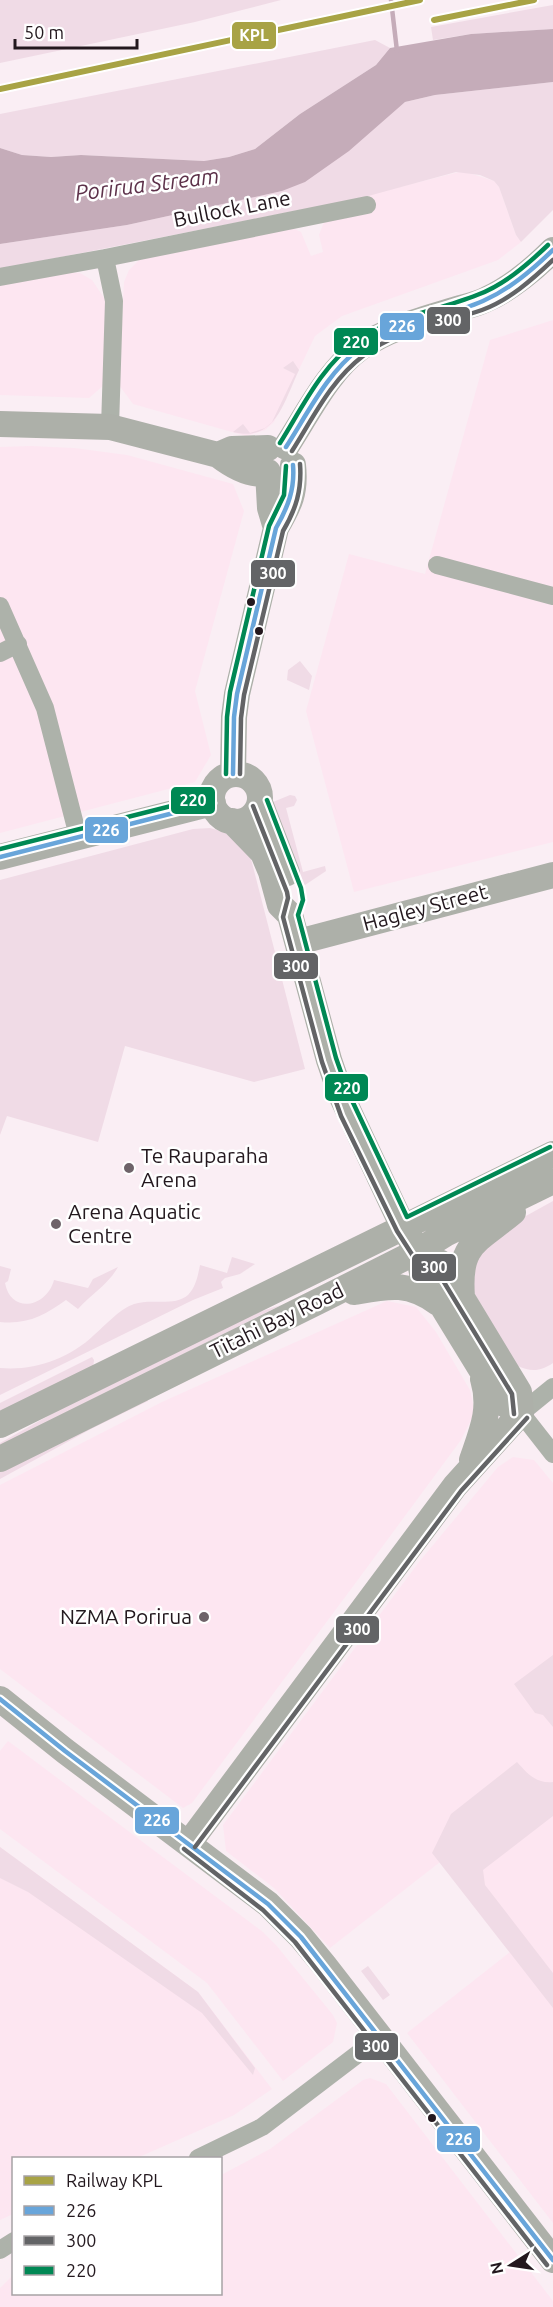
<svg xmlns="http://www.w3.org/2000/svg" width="553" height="2307" font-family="Ubuntu,sans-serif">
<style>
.built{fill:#fde6f1}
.green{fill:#f0dbe6}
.water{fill:#c5acb9}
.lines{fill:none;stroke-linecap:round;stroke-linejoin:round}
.stream{stroke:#c5acb9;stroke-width:4.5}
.street{stroke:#adb2aa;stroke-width:18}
.secondary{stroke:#adb0a9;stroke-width:26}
.bus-1-casing{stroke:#fff;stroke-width:9}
.bus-2-casing{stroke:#fff;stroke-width:9}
.bus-3-casing{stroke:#fff;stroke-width:9}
.bus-1{stroke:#68a5da;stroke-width:4.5}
.bus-2{stroke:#636466;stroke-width:4.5}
.bus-3{stroke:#008854;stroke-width:4.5}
.rail-1-casing{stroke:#fff;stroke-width:10}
.rail-1{stroke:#a8a345;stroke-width:6}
.bus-dot{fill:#23181e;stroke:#fff;stroke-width:2}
.poi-dot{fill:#6e6369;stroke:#fff;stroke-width:2}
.labels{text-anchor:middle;stroke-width:5;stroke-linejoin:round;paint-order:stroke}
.street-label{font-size:21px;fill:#23181e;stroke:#fff}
.poi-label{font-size:21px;fill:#23181e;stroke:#fff;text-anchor:start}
.water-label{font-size:22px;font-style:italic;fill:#5d314a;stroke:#fff}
.line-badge{stroke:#fff;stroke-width:2}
.badge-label{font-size:16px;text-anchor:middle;font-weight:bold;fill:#fff}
</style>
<rect width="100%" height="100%" fill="#faeef4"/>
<path class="built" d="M463,171L494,181L499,187L516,235L521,242L498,260L342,316L315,336L274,422L265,430L246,436L133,404L119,385L124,282L129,270L139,260L144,257L292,228L301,232L311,256L323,252L319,235L324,222L372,213L368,195Z
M69,272L80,273L92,280L104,298L106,304L104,385L89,398L0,395V285Z
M553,320V842L354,892L306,711L349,554L425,574L490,340Z
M31,446L74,448L127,455L233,484L244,511L195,691L211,755L195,782L0,833V447Z
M387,1301L416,1307L436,1332L470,1390L473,1404V1416L461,1440L357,1581L192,1803L183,1808L0,1669V1485L162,1402Z
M513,1457L534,1460L553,1483V2223L407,2033L510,1952L440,1862L330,1948L274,1888L226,1851L223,1825L419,1562L498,1467Z
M8,1741L263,1932L276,1945L333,2015L337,2023L333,2042L283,2081L207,1983L0,1829V1751Z
M0,1847L198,1992L272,2089L234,2115L137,2158H14L13,2214L0,2220Z
M370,2078L386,2084L553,2301V2307H0V2288L13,2275L14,2294H220L221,2175L270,2149L363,2080Z"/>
<path class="green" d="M0,0H281L195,22L0,63Z
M553,5V29L471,34L433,40L431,27Z
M375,40L390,48L376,65L300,114L255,149L229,157L204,161L81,155L51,157L22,155L0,148V114Z
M553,82V210L521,242L516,235L499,187L494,181L480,175L456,172L361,198L0,269V244L127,225L282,191L405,102L435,95Z
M293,361L299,370C284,401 276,443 233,432L243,424L250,433L265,428L272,422L295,374L283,368Z
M300,661L312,676L309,690L287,680L288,670Z
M290,795L295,796L297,800L294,806L286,808L303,872L325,866L326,871L305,885L300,884L271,817L273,802Z
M210,828L228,833L250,855L305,1069L254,1082L125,1046L98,1142L7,1116L0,1135V880L193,829Z
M553,1201V1363C540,1372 530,1372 516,1365L470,1286L473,1260L515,1222Z
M232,1257L255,1264L240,1274L225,1278L221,1282L223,1288L193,1300L0,1395V1368C34,1371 69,1359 94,1335C107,1324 118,1310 134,1304C151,1298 174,1307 188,1295C196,1287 198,1275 200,1265L227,1273Z
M0,1266L11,1269L8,1281L5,1283C11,1315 47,1307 54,1280L88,1288L93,1279L118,1267C108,1285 91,1294 78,1309L66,1300C45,1315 27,1325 0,1322Z
M281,1305L0,1446V1443L82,1397L246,1316Z
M92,1357L94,1360L93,1368L0,1414V1403Z
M145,1395L148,1401L91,1429L0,1479V1471Z
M553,1655V1727L543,1715L535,1713L514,1684Z
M517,1762C527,1773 536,1784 553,1782V1816L483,1870L485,1885L553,1973V2008L432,1853L451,1814Z
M0,1847L198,1992L255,2068L253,2075L202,2013L28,1892L0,1878Z
M368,1966L390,1995L383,2000L361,1971Z"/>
<path class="water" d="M553,29V82L435,95L405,102L349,151L305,182L282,191L127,225L0,244V148L22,155L51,157L81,155L204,161L229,157L255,149L300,114L376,65L390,48L471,34Z"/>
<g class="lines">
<path class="stream" d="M391,0L397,51"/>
<path class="street" d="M105,258L114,301L110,427
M0,277L105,258L367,205
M437,565L553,596
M0,606L45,708L78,836
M0,653L18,644
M553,1387L521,1413L553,1454
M198,2158L262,2127L380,2037
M0,2250L14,2241"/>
<path class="secondary" d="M0,424L110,427L218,455C231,465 251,478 268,472
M286,447C307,415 329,370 360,348C388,328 424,319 457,309C467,306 478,304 487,299C511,288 534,269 553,250
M218,455L232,449L268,448
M268,472L270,508L276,528
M233,774L234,717L237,694L276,528C290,504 296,492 293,465
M212 798a24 24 0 1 1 48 0a24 24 0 1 1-48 0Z
M260,803L287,873
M232,821L263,853L271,872L280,905L290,915L329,1060L341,1095L403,1227L418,1251L422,1273L501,1402L521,1413
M0,857L213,803
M298,942L553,875
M418,1251L441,1263L519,1392L521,1413
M354,1292C388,1286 408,1281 438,1303
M462,1297C458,1243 476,1243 513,1212
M0,1425L553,1154
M0,1459L323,1299L418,1251L447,1233L553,1181
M472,1460C482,1431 492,1409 483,1379
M0,1699L65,1751L268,1904L301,1937L324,1965L553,2260
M189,1843L455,1486L521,1413"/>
<g class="bus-1-casing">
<path id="bus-1" d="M286,447C308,413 327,373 360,348C396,321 442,319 483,301C510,289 532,270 553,250
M233,774L234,717L237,694L276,528C288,507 295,489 293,465
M0,857L213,803
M0,1699L65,1751L268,1904L301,1937L553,2260"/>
</g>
<g class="bus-2-casing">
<path id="bus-2" d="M292,451C313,418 331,380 363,356C397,329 442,324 482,310C509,300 532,280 553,260
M240,774L241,718L244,695L283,531C296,509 302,490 300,464
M253,806L287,892L288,898L283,917L322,1062L341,1116L397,1231L413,1256L436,1269L512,1394L514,1414
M195,1847L461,1491L527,1418
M184,1849L263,1910L295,1942L547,2265"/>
</g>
<g class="bus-3-casing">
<path id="bus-3" d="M280,443C302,408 322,365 357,341C393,316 437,311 477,295C504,285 527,265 548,245
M226,774L227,717L230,692L269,526L284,495L286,466
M267,800L301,888L303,900L298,915L336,1058L348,1092L407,1217L550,1147
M0,849L211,796"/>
</g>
<use href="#bus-1" class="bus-1"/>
<use href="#bus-2" class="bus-2"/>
<use href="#bus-3" class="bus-3"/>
<g class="rail-1-casing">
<path id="rail-1" d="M434,20L534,0
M0,89L420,0"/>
</g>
<use href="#rail-1" class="rail-1"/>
</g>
<g class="bus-dot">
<circle cx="251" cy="602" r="5"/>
<circle cx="259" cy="631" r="5"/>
<circle cx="432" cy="2118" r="5"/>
</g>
<g class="poi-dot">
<circle cx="129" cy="1168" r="6"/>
<circle cx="56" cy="1224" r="6"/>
<circle cx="204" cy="1617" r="6"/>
</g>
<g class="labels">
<g class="street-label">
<text transform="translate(232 209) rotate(-11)" y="7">Bullock Lane</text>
<text transform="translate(425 908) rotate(-15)" y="7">Hagley Street</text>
<text transform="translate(277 1321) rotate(-26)" y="7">Titahi Bay Road</text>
</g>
<g class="poi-label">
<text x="141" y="1163">Te Rauparaha<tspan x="141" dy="24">Arena</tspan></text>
<text x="68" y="1219">Arena Aquatic<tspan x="68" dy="24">Centre</tspan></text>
<text x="192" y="1624" text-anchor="end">NZMA Porirua</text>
</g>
<g class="water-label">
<text transform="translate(147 184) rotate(-7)" y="8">Porirua Stream</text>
</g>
</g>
<g class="line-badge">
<rect x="231" y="21" width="46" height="29" rx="6" fill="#a8a345"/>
<rect x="426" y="306" width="45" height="29" rx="6" fill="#636466"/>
<rect x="379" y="312" width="46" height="29" rx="6" fill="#68a5da"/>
<rect x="333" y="327" width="46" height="29" rx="6" fill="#008854"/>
<rect x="250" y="559" width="46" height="29" rx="6" fill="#636466"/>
<rect x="170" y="786" width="46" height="29" rx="6" fill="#008854"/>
<rect x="84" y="816" width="45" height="28" rx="6" fill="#68a5da"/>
<rect x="273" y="952" width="46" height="28" rx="6" fill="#636466"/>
<rect x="324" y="1073" width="45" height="29" rx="6" fill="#008854"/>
<rect x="411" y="1253" width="46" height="29" rx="6" fill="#636466"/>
<rect x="335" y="1615" width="45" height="29" rx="6" fill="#636466"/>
<rect x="134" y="1806" width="46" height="29" rx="6" fill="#68a5da"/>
<rect x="354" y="2032" width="45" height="29" rx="6" fill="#636466"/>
<rect x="436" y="2125" width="45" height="28" rx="6" fill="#68a5da"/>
</g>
<g class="badge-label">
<text x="254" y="41">KPL</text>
<text x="448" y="326">300</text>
<text x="402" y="332">226</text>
<text x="356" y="348">220</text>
<text x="273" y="579">300</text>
<text x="193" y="806">220</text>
<text x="106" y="836">226</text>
<text x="296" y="972">300</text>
<text x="347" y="1094">220</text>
<text x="434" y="1273">300</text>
<text x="357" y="1635">300</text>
<text x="157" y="1826">226</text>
<text x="376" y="2052">300</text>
<text x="459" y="2145">226</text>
</g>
<rect x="12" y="2157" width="210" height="138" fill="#ffffff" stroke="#a7a3a5" stroke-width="1.5"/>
<rect x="24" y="2176" width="30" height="9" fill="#a8a345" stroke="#a7a3a5" stroke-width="1.5"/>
<text x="66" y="2187" font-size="18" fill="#23181e">Railway KPL</text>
<rect x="24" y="2206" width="30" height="9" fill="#68a5da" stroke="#a7a3a5" stroke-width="1.5"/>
<text x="66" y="2217" font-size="18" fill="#23181e">226</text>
<rect x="24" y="2236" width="30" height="9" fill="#636466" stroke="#a7a3a5" stroke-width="1.5"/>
<text x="66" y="2247" font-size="18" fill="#23181e">300</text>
<rect x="24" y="2266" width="30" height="9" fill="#008854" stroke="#a7a3a5" stroke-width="1.5"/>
<text x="66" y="2277" font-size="18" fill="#23181e">220</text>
<g transform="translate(511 2265) rotate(258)" stroke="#ffffff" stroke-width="4.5" paint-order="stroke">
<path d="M0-4.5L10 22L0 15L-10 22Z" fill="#23181e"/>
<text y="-9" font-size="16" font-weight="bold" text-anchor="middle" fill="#23181e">N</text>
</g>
<path d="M15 39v9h122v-9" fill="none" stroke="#23181e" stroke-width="3"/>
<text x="24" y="39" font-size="18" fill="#23181e" stroke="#ffffff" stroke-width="4.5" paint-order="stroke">50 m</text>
</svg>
